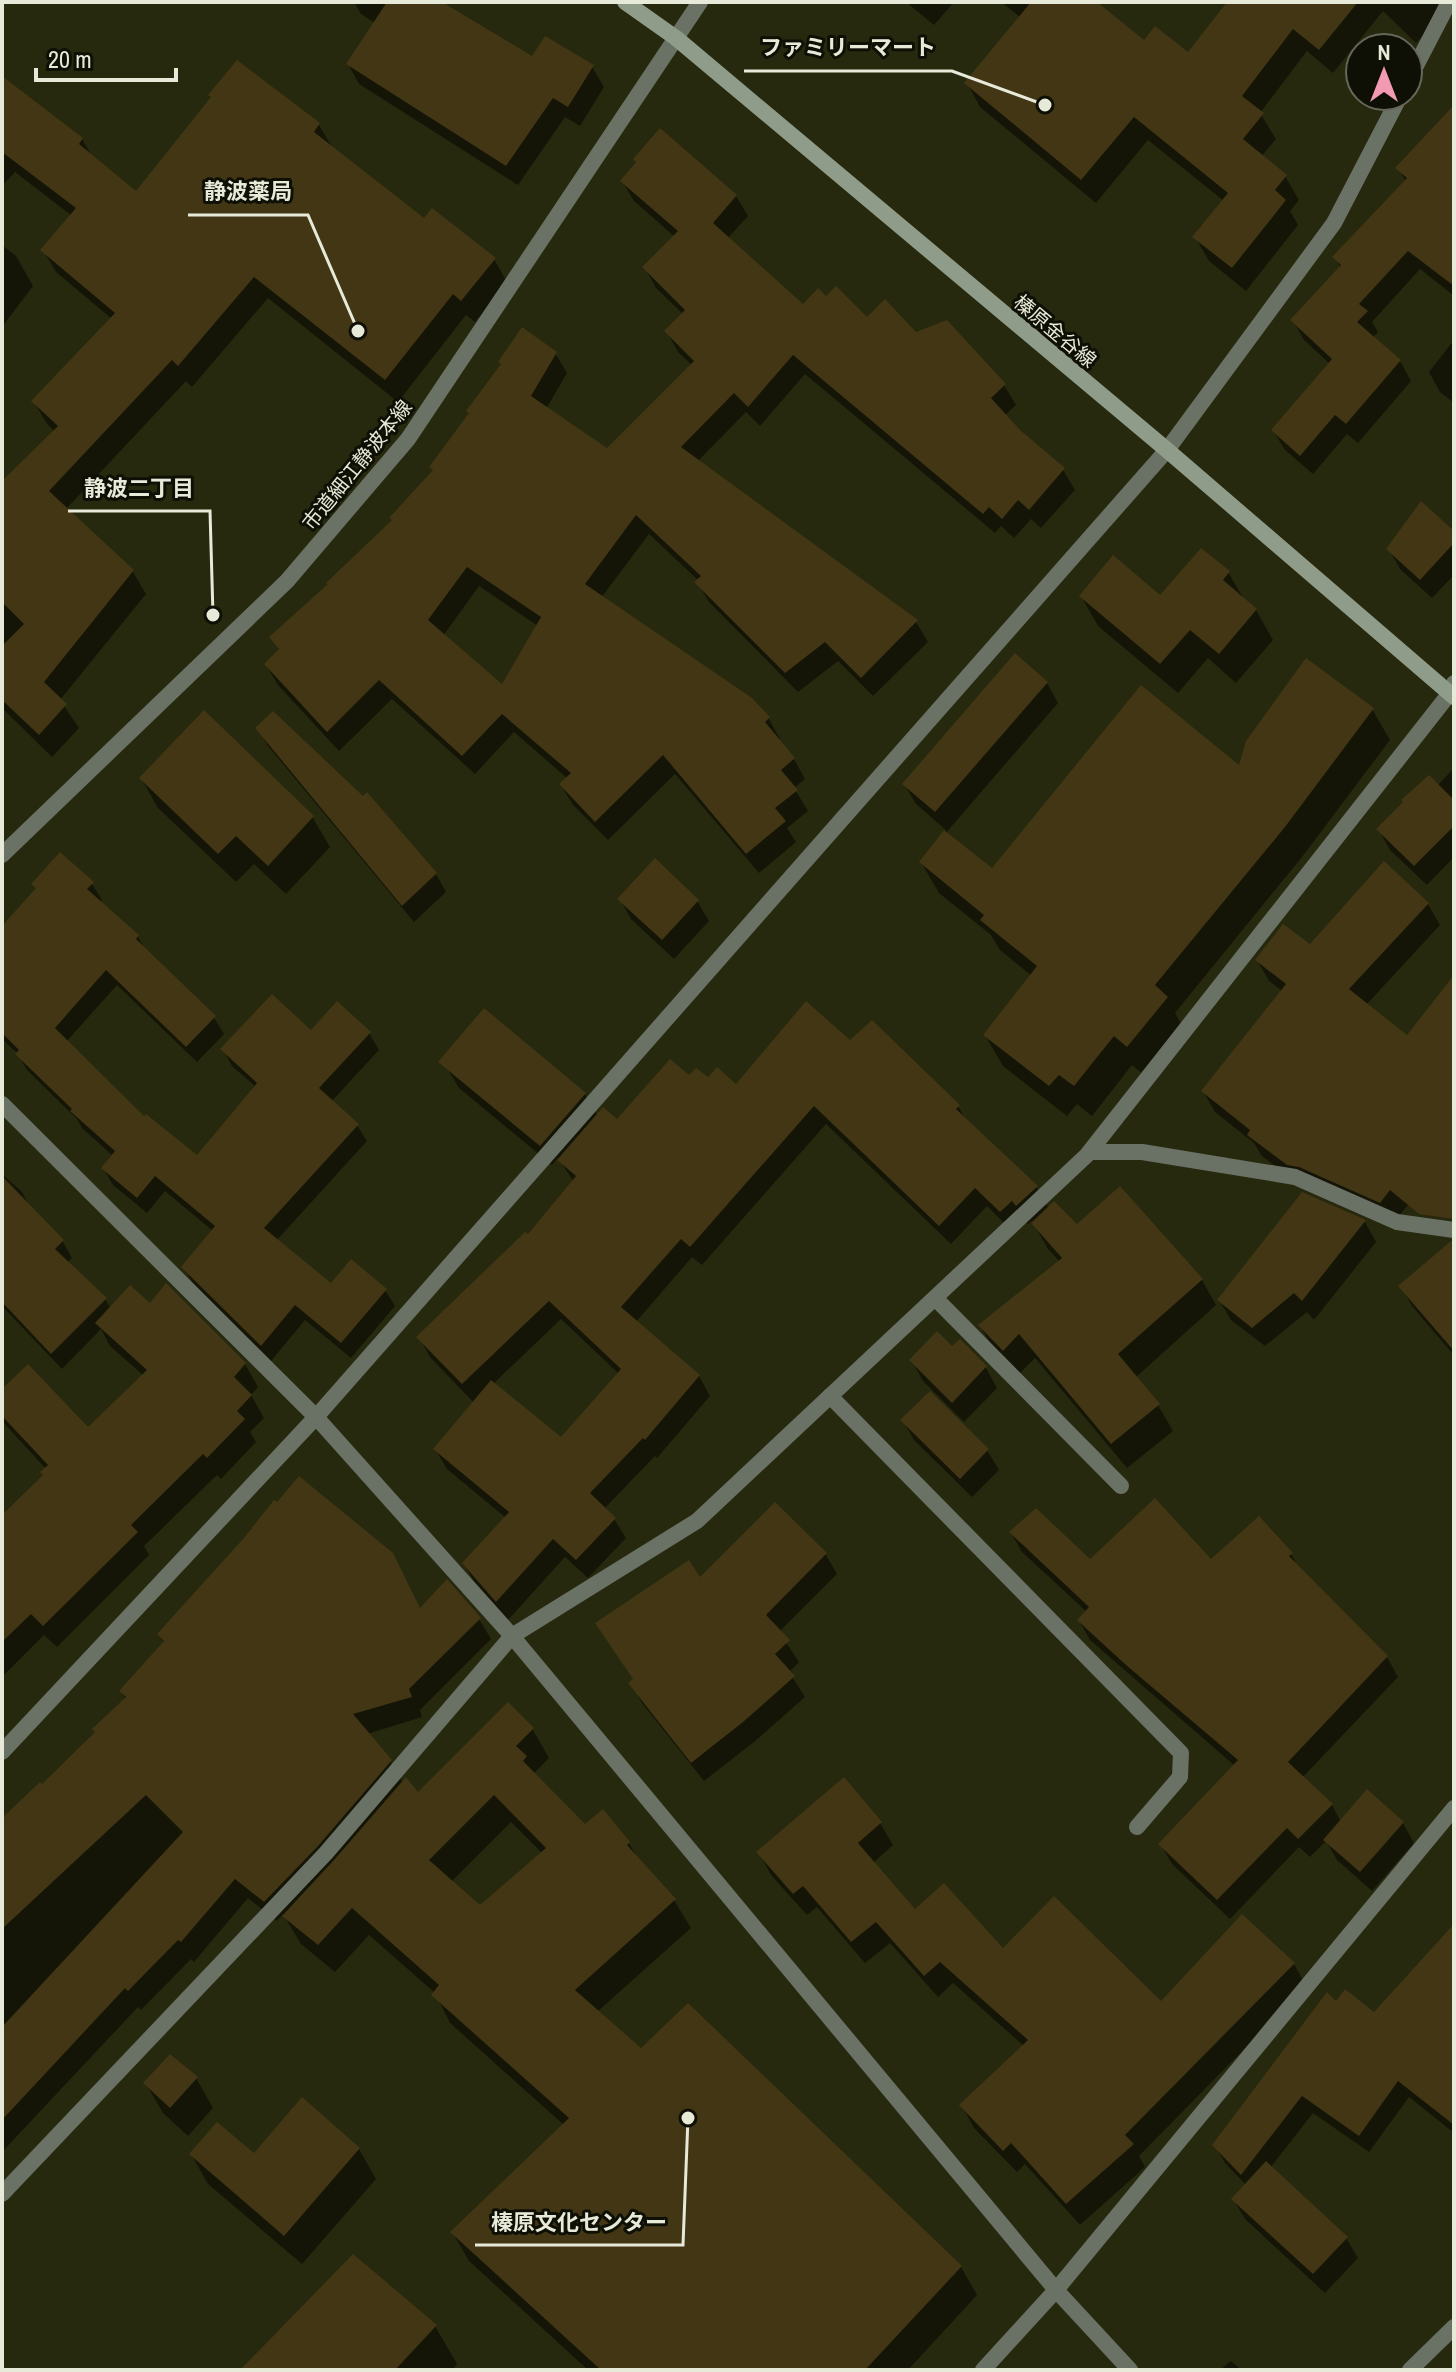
<svg xmlns="http://www.w3.org/2000/svg" width="1456" height="2372" font-family="'Archivo Narrow','Noto Sans JP',sans-serif">
<style>
.shadow{fill:#0007;fill-rule:evenodd}
.building{fill:#423615;fill-rule:evenodd}
.lines{fill:none;stroke-linecap:round;stroke-linejoin:round}
.service{stroke:#6a7266;stroke-width:16}
.minor{stroke:#6a7266;stroke-width:16}
.secondary{stroke:#909c8a;stroke-width:16}
.labels{text-anchor:middle;stroke-width:6;stroke-linejoin:round;paint-order:stroke}
.street-label{font-size:20px;fill:#e8ead9;stroke:#0f1005}
.leader{fill:none;stroke:#e8ead9;stroke-width:3}
.callout-dot{fill:#e8ead9;stroke:#0f1005;stroke-width:3}
.callout-label{font-size:22px;text-anchor:middle;font-weight:bold;fill:#e8ead9;stroke:#0f1005;stroke-width:6;stroke-linejoin:round;paint-order:stroke}
</style>
<rect width="100%" height="100%" fill="#26290d"/>
<path class="shadow" d="M354,2H438L532,59L592,67L604,87L580,126L565,117L518,185L359,84L348,64L375,23L361,14Z
M906,2H954L934,25Z
M1001,2H1094L1144,43L1188,55L1229,2H1437L1444,14L1416,43L1383,11L1333,73L1307,51L1260,113L1276,139L1261,157L1285,176L1299,200L1290,211L1298,225L1246,291L1209,261L1195,237L1224,201L1148,140L1096,203L980,107L967,83L1021,18Z
M237,62L319,125L332,147L424,221L494,259L507,282L475,322L466,315L398,402L268,298L192,387L186,381L66,509L133,572L146,594L60,700L79,728L52,757L2,708V484L55,432L47,424L34,402L112,319L56,272L43,250L72,216L15,172L2,186V78L82,139L93,158L136,194L213,99Z
M660,131L736,196L748,216L727,239L803,307L826,299L867,319L916,334L1004,385L1016,405L1004,416L1063,470L1075,490L1041,528L1031,519L1014,538L1001,526L995,533L805,374L760,426L746,412L697,462L916,622L928,642L873,696L838,661L798,692L709,602L697,582L699,581L649,534L601,598L751,699L769,719L780,739L778,741L794,759L805,779L794,788L808,811L787,828L796,842L759,873L675,774L608,840L573,805L561,785L568,779L514,732L475,774L392,699L339,751L278,685L266,665L280,651L272,638L330,585L555,353L567,373L546,409L608,450L693,366L678,352L667,332L684,315L656,288L645,268L675,237L634,201L622,181ZM479,586L538,626L502,687L443,636Z
M1454,144V296L1420,269L1372,322L1378,332L1372,338L1400,361L1411,381L1358,443L1347,434L1313,474L1285,450L1273,430L1330,364L1304,340L1293,320L1341,268L1335,257L1406,182L1398,168Z
M2,245L16,256L33,286L2,327Z
M1454,340V403L1440,392L1429,372Z
M1454,534V575L1432,598L1400,569L1389,549Z
M1228,572L1245,601L1256,610L1273,640L1236,683L1208,658L1178,693L1098,626L1081,596L1161,598Z
M1047,683L1058,703L945,834L992,871L1240,768L1372,709L1390,740L1302,857L1175,1013L1184,1029L1145,1076L1132,1065L1092,1116L1077,1104L1067,1116L1003,1066L985,1035L1032,976L1000,950L991,935L939,893L921,862L946,830L916,804L904,784Z
M204,713L313,818L330,847L286,894L254,864L236,882L158,808L141,778Z
M258,728L363,799L367,795L436,874L446,892L414,922L268,746Z
M1454,768V857L1427,885L1390,850L1379,830L1437,786Z
M92,884L102,900L99,903L138,937L146,951L214,1018L224,1034L197,1062L117,985L66,1042L144,1119L197,1158L256,1087L232,1066L223,1049L311,1032L369,1033L379,1050L331,1102L357,1125L367,1141L276,1241L331,1286L385,1290L395,1306L351,1358L305,1320L271,1361L193,1283L183,1267L213,1231L165,1191L147,1213L113,1185L103,1168L113,1156L82,1128L77,1119L27,1070L17,1053L2,1039V929Z
M620,899L697,901L709,921L674,959L631,919Z
M1428,904L1440,925L1366,1005L1408,1038L1454,978V1150L1393,1223L1301,1185L1262,1156L1254,1143L1215,1112L1203,1091L1282,991L1269,981L1257,960L1310,947Z
M484,1010L585,1094L598,1117L618,1121L689,1078L736,1086L850,1043L958,1106L967,1122L1036,1187L1049,1209L1077,1227L1202,1280L1216,1305L1135,1378L1158,1405L1173,1431L1127,1468L1035,1358L1018,1375L995,1351L980,1326L1060,1262L1048,1249L1032,1221L1028,1224L1024,1219L1012,1231L987,1206L951,1244L826,1124L702,1265L692,1257L636,1322L699,1376L710,1396L657,1458L655,1456L604,1509L614,1519L626,1538L588,1578L565,1557L508,1620L475,1583L464,1564L506,1518L447,1469L435,1449L474,1403L430,1357L419,1337L528,1237L574,1182L558,1158L552,1165L459,1088L447,1068ZM561,1319L619,1374L561,1440L493,1384Z
M2,1174L22,1192L31,1209L63,1242L72,1258L67,1263L105,1299L111,1309L151,1306L245,1364L258,1387L251,1395L264,1418L250,1432L256,1442L221,1479L217,1475L144,1546L149,1555L57,1647L44,1635L2,1677V1518L44,1475L46,1469L2,1421V1391L88,1429L144,1376L110,1346L101,1329L62,1369L2,1306Z
M1302,1194L1365,1222L1376,1242L1314,1320L1307,1312L1265,1346L1231,1320L1219,1300Z
M1454,1243V1349L1451,1352L1412,1306L1401,1286Z
M960,1342L986,1368L997,1388L964,1422L923,1381L912,1361L952,1348Z
M903,1421L987,1450L999,1470L972,1497L914,1440Z
M775,1505L826,1555L837,1574L779,1632L799,1662L789,1672L805,1697L754,1742L704,1781L642,1703L631,1683L634,1680L598,1624L700,1580Z
M1011,1533L1090,1562H1211L1291,1554L1301,1572L1387,1657L1398,1677L1302,1778L1332,1805L1341,1822L1403,1823L1414,1843L1372,1891L1337,1860L1326,1841L1310,1857L1299,1847L1230,1919L1172,1864L1161,1845L1235,1766L1090,1640L1079,1621L1087,1612L1022,1552Z
M420,1611L479,1619L491,1639L420,1710L422,1717L367,1734L390,1761L403,1783L418,1794L508,1705L533,1730L549,1758L534,1773L584,1827L629,1843L639,1861L674,1900L691,1928L597,2012L641,2051L961,2267L977,2295L908,2370H588L469,2261L452,2232L564,2125L450,2023L435,1993L369,1935L335,1972L301,1944L283,1914L277,1921L248,1898L194,1962L191,1959L141,2010L138,2007L2,2152V1821L42,1787L126,1700L121,1691L164,1643L159,1635ZM511,1822L543,1854L480,1908L451,1882Z
M880,1823L893,1845L873,1863L915,1911L1003,1950L1161,2004L1294,1964L1306,1986L1139,2156L1145,2167L1080,2225L1025,2164L1017,2172L974,2128L962,2106L1024,2046L953,1983L938,1997L890,1943L865,1963L817,1907L807,1915L771,1875L759,1853Z
M1454,1933V2133L1409,2097L1369,2152L1313,2113L1270,2168L1346,2238L1358,2258L1325,2293L1245,2219L1233,2199L1246,2185L1225,2163L1215,2145L1337,2004L1375,2014Z
M196,2078L213,2108L188,2136L163,2113L146,2084Z
M359,2149L376,2179L302,2264L208,2184L191,2154L254,2155Z
M435,2326L457,2364L452,2370H243Z
M1231,2361L1241,2370H1220Z"/>
<path class="building" d="M387,2H442L532,56L545,36L594,65L568,107L553,98L506,166L346,64Z
M1031,2H1097L1144,40L1155,26L1188,52L1227,2H1358L1319,50L1293,29L1242,96L1264,113L1243,139L1287,175L1275,190L1286,200L1232,268L1192,237L1228,193L1134,117L1081,180L964,83Z
M237,60L320,123L314,132L424,218L432,208L496,258L461,301L453,294L385,380L254,277L178,366L172,360L49,491L134,570L44,682L67,704L39,735L2,700V646L24,624L2,602V481L58,426L31,401L115,313L40,250L76,208L2,152V76L83,138L79,144L136,191L211,97L208,95Z
M1454,105V286L1408,251L1359,304L1368,311L1357,322L1401,360L1346,424L1335,415L1300,456L1271,430L1332,359L1290,320L1341,265L1332,257L1407,178L1395,168Z
M660,128L737,195L713,223L803,304L818,288L826,296L836,286L867,317L885,299L916,332L947,320L1006,384L991,398L1020,430L1065,468L1029,510L1018,500L1002,519L989,507L983,514L793,355L748,407L734,393L681,447L918,620L861,678L825,642L785,673L694,582L701,576L636,515L585,584L752,698L770,717L765,722L795,758L781,770L798,790L775,808L786,821L746,854L663,755L595,822L559,784L571,773L502,714L462,756L379,680L327,732L264,664L279,649L269,637L328,584L326,583L392,520L389,518L433,470L429,467L469,413L466,411L501,364L498,362L522,327L557,352L531,396L607,448L694,361L664,331L685,310L642,267L678,231L620,181L636,162L633,159ZM467,567L541,617L502,684L428,620Z
M1421,501L1454,531V543L1420,580L1386,549Z
M1201,548L1230,571L1223,580L1257,609L1219,654L1190,630L1160,664L1079,596L1113,555L1160,595Z
M1015,653L1048,682L935,812L902,784Z
M1306,658L1374,708L1285,827L1155,985L1168,997L1127,1047L1114,1036L1074,1086L1059,1075L1049,1086L983,1035L1037,966L980,920L984,915L919,862L944,830L992,868L1141,685L1239,765L1246,741Z
M204,710L314,816L268,866L236,836L218,854L139,778Z
M273,711L363,796L367,792L437,873L402,906L255,728Z
M1429,775L1454,800V826L1414,866L1376,829L1403,802L1401,800Z
M60,852L94,882L87,889L139,935L136,939L216,1016L186,1047L106,970L55,1028L144,1116L146,1114L197,1155L257,1083L220,1049L272,994L311,1030L337,1001L371,1032L319,1088L359,1124L264,1228L331,1283L351,1259L387,1289L341,1343L295,1305L261,1346L181,1267L215,1226L155,1176L137,1198L101,1168L115,1151L70,1111L72,1109L15,1054L19,1050L2,1033V926L36,888L31,884Z
M655,858L699,900L662,940L617,899Z
M1384,861L1429,903L1349,989L1407,1035L1454,975V1219L1419,1214L1390,1190L1380,1203L1299,1167L1287,1165L1247,1135L1250,1130L1201,1091L1286,984L1255,960L1283,924L1310,944Z
M806,1001L850,1040L872,1020L960,1105L956,1109L1038,1186L1016,1206L1012,1201L1000,1212L975,1188L939,1226L814,1106L690,1247L681,1239L621,1307L700,1375L645,1440L643,1438L590,1493L616,1518L576,1560L553,1539L496,1602L462,1563L509,1512L433,1449L491,1380L561,1437L621,1369L549,1301L462,1384L416,1337L525,1232L528,1234L576,1176L557,1160L603,1107L617,1119L670,1059L689,1075L696,1068L708,1077L717,1067L736,1084Z
M484,1008L586,1093L540,1146L438,1062Z
M2,1176L64,1240L55,1249L107,1298L51,1354L2,1302Z
M1120,1186L1203,1279L1118,1354L1160,1404L1111,1444L1019,1334L1003,1351L978,1325L1062,1258L1031,1223L1054,1201L1077,1224Z
M1302,1192L1366,1220L1302,1301L1294,1293L1252,1328L1217,1300Z
M1451,1241H1454V1351L1398,1286Z
M166,1283L246,1363L234,1377L252,1395L237,1411L245,1419L207,1458L203,1454L131,1525L138,1532L43,1626L31,1614L2,1642V1515L43,1475L40,1472L48,1465L2,1416V1389L28,1364L88,1427L147,1370L95,1323L130,1285L150,1303Z
M937,1331L952,1346L960,1339L987,1366L952,1403L909,1360Z
M930,1391L989,1449L960,1479L900,1420Z
M299,1476L393,1553L420,1608L447,1579L481,1618L409,1689L412,1697L353,1714L392,1760L318,1846L264,1902L235,1879L181,1942L178,1940L128,1991L125,1988L2,2120V2027L183,1832L146,1795L2,1929V1818L40,1782L42,1784L95,1732L92,1729L126,1697L119,1691L164,1641L157,1634L244,1538L274,1500L277,1502Z
M1155,1498L1211,1559L1259,1516L1293,1553L1289,1556L1388,1656L1288,1762L1333,1804L1298,1839L1287,1828L1217,1900L1158,1844L1238,1760L1126,1665L1077,1620L1089,1607L1009,1532L1036,1508L1090,1559Z
M775,1502L827,1553L766,1615L790,1640L775,1654L795,1676L743,1722L691,1763L628,1683L633,1679L595,1623L689,1560L700,1577Z
M508,1702L534,1728L516,1746L527,1756L523,1761L585,1824L603,1809L630,1842L627,1845L676,1899L575,1990L641,2048L688,2003L962,2266L865,2370H601L450,2232L569,2118L431,1995L439,1985L352,1908L318,1945L282,1916L334,1860L406,1777L418,1792ZM494,1795L546,1848L480,1905L429,1860Z
M844,1777L882,1822L858,1843L915,1909L944,1883L1003,1948L1054,1896L1161,2001L1242,1914L1295,1963L1125,2135L1134,2144L1066,2204L1011,2143L1003,2151L959,2105L1028,2040L940,1962L924,1976L876,1922L851,1942L803,1886L793,1894L756,1852Z
M1367,1789L1404,1822L1360,1872L1323,1840Z
M1454,1924V2125L1398,2081L1359,2136L1302,2096L1241,2175L1212,2145L1327,1992L1336,2001L1345,1989L1374,2012Z
M170,2054L198,2077L170,2108L143,2083Z
M302,2097L360,2148L284,2236L189,2154L217,2122L254,2153Z
M1266,2161L1348,2237L1313,2274L1231,2199Z
M353,2254L437,2325L395,2370H240Z"/>
<g class="lines">
<path class="service" d="M1090,1152H1142L1295,1177L1397,1222L1454,1230
M935,1298L1121,1486
M830,1396L1181,1753L1180,1777L1137,1827"/>
<path class="minor" d="M1408,81L1449,2
M2,855L287,581L408,439L700,2
M2,1104L316,1417L512,1636L1056,2290L1130,2370
M2,1752L316,1417L1167,450L1334,223L1400,96
M2,2194L326,1853L512,1636L697,1521L1087,1155L1450,693L1454,683
M983,2370L1056,2290L1454,1808
M1410,2370L1454,2327"/>
<path class="secondary" d="M625,2L676,38L1167,450L1454,697"/>
</g>
<g class="labels">
<g class="street-label">
<text transform="translate(1055 331) rotate(40)" y="7">榛原金谷線</text>
<text transform="translate(357 465) rotate(-51)" y="7">市道細江静波本線</text>
</g>
</g>
<path class="leader" d="M1045 105L952 71H744M358 331L308 215H188M213 615L210 511H68M688 2118L683 2245H475"/>
<g class="callout-dot">
<circle cx="1045" cy="105" r="8"/>
<circle cx="358" cy="331" r="8"/>
<circle cx="213" cy="615" r="8"/>
<circle cx="688" cy="2118" r="8"/>
</g>
<g class="callout-label">
<text x="848" y="55">ファミリーマート</text>
<text x="248" y="199">静波薬局</text>
<text x="139" y="496">静波二丁目</text>
<text x="579" y="2230">榛原文化センター</text>
</g>
<rect width="1456" height="2372" fill="none" stroke="#e8ead9" stroke-width="8"/>
<g transform="translate(1384 72)"><circle r="38" fill="#0f1005" stroke="#66675a" stroke-width="2"/>
<path d="M0-6L14 30L0 20L-14 30Z" fill="#f19ab2"/>
<text y="-12" font-size="22" font-weight="bold" text-anchor="middle" fill="#e8ead9">N</text>
</g>
<path d="M36 68v12h140v-12" fill="none" stroke="#e8ead9" stroke-width="4"/>
<text x="48" y="68" font-size="24" fill="#e8ead9" stroke="#0f1005" stroke-width="6" paint-order="stroke">20 m</text>
</svg>
